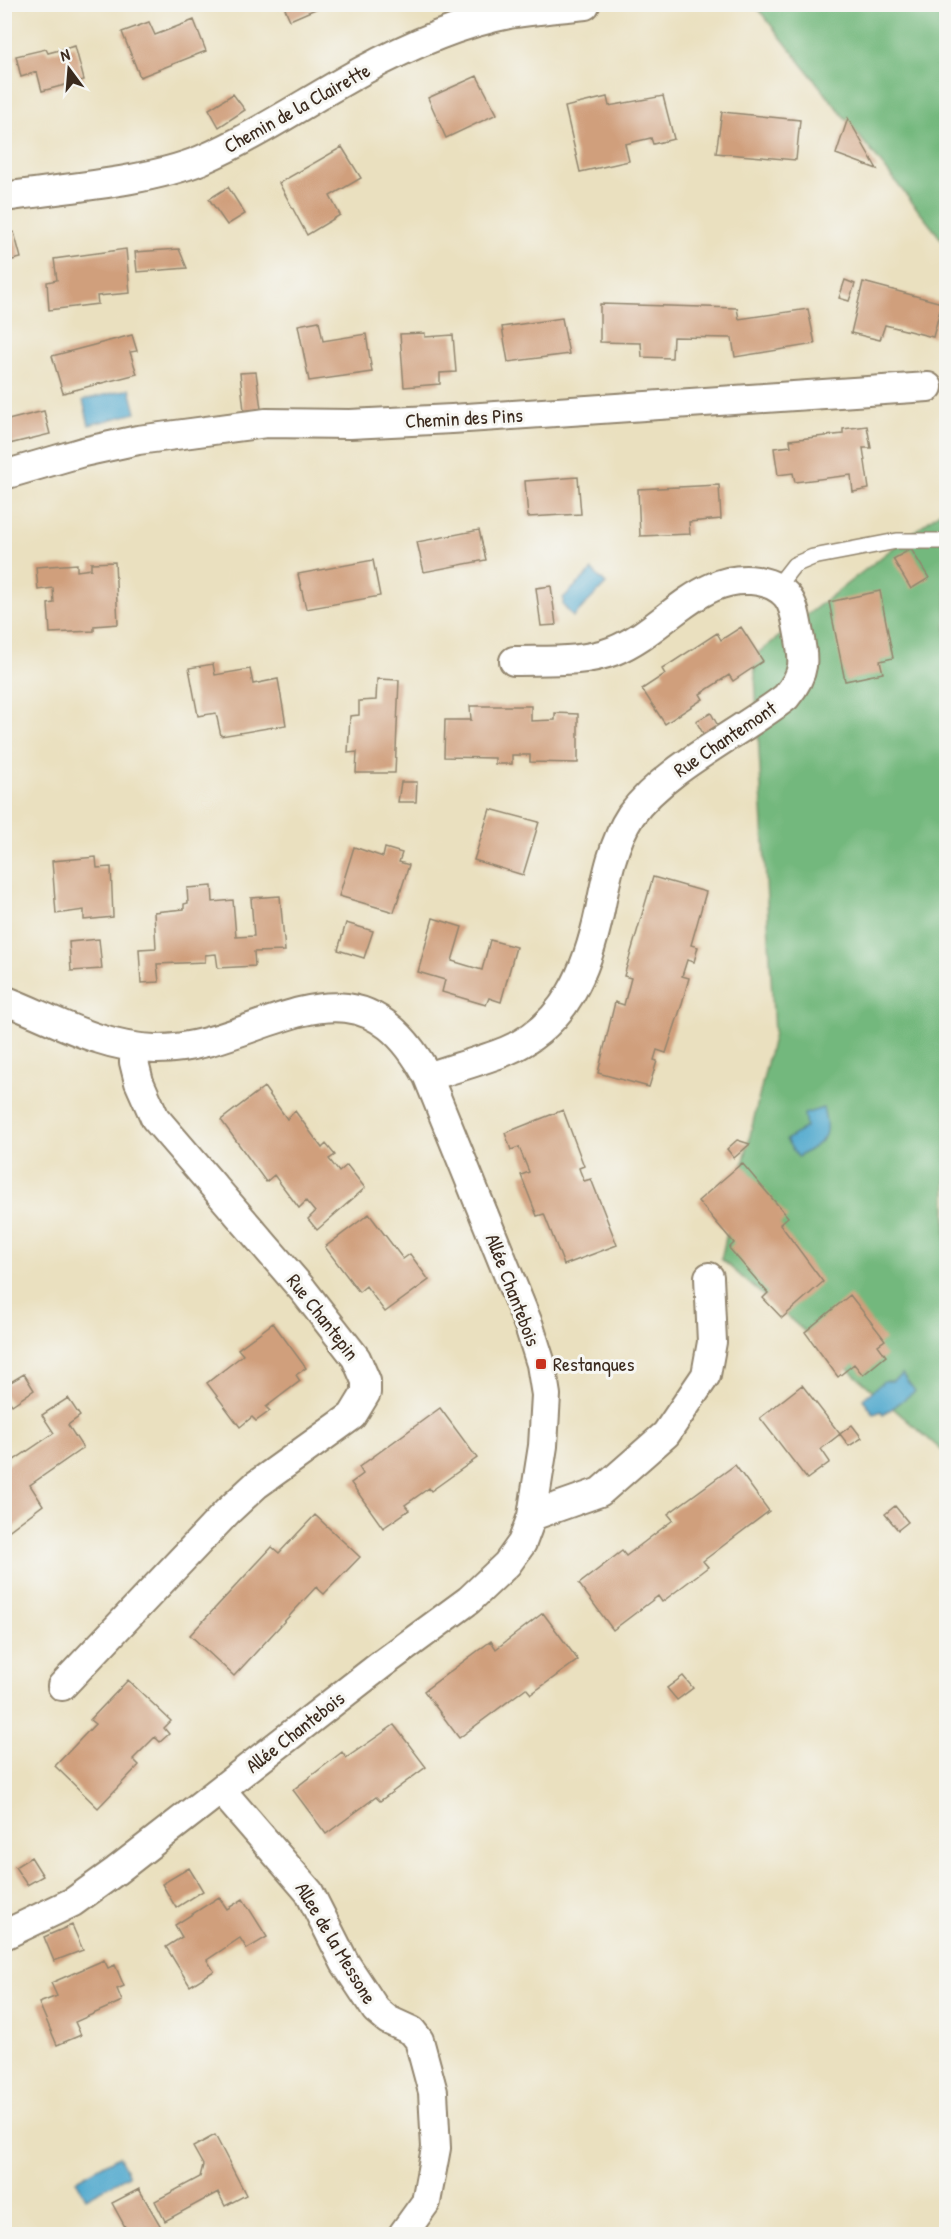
<svg xmlns="http://www.w3.org/2000/svg" width="951" height="2239" font-family="'Patrick Hand',sans-serif">
<style>
.forest{fill:#73b87d;stroke:#57714e;stroke-width:1.5}
.water{fill:#50a8cd;stroke:#466976;stroke-width:1.5}
.building{fill:#d09f7b}
.lines{fill:none;stroke-linecap:round;stroke-linejoin:round}
.service-casing{stroke:#92856e;stroke-width:18}
.minor-casing{stroke:#92856e;stroke-width:32}
.service{stroke:#fff;stroke-width:15}
.minor{stroke:#fff;stroke-width:28}
.poi-dot{fill:#c8321e;stroke:#f6f6f2;stroke-width:2}
.labels{text-anchor:middle;stroke-width:6;stroke-linejoin:round;paint-order:stroke}
.street-label{font-size:20px;fill:#3b2a1e;stroke:#f6f6f2}
.poi-label{font-size:20px;fill:#3b2a1e;stroke:#f6f6f2;text-anchor:start}
</style>
<rect width="100%" height="100%" fill="#f6f6f2"/>
<filter id="ink" filterUnits="userSpaceOnUse"><feTurbulence type="fractalNoise" baseFrequency=".0167" numOctaves="2"/><feDisplacementMap in="SourceGraphic" scale="12" xChannelSelector="R" yChannelSelector="G"/><feConvolveMatrix kernelMatrix="1 2 1 2 8 2 1 2 1" color-interpolation-filters="sRGB"/></filter>
<filter id="wash" filterUnits="userSpaceOnUse"><feTurbulence type="fractalNoise" baseFrequency=".008" numOctaves="4" result="noise"/><feDisplacementMap in="SourceGraphic" scale="24" xChannelSelector="R" yChannelSelector="G"/><feGaussianBlur stdDeviation="1.35" result="paint"/><feColorMatrix in="noise" values="0 0 0 0 0 0 0 0 0 0 0 0 0 0 0 0 0 1.4 0 .05"/><feComposite in="paint" operator="in"/></filter>
<g filter="url(#wash)">
<rect width="100%" height="100%" fill="#eae0bf"/>
<path class="forest" d="M755,5H946V245Z
M946,507V1454L721,1259L774,1033L754,656Z"/>
<path class="water" d="M130,389L136,413L89,425L83,400Z
M592,570L606,584L573,617L563,605V598Z
M823,1108C832,1140 823,1140 798,1157L786,1140L806,1127L804,1114Z
M902,1374L915,1391L883,1415L881,1411L874,1414L863,1399L884,1381H892Z
M119,2156L129,2175L86,2198L76,2180Z"/>
<g id="blocks">
<path class="building" d="M283,4H327L290,20Z
M194,20L206,51L140,77L122,32L149,22L155,35Z
M75,46L84,80L42,91L37,72L21,77L16,56L46,49L48,53Z
M477,76L497,114L446,138L428,98Z
M233,94L245,110L219,127L209,109Z
M663,96L674,139L653,144L651,138L625,144L629,161L580,172L565,107L607,97L609,106Z
M722,112L800,120L796,160L716,153Z
M848,118L877,169L836,154Z
M342,147L361,178L330,196L340,215L307,235L279,183Z
M228,187L245,214L227,225L209,199Z
M14,232L21,258L4,262V234Z
M126,249L130,293L97,296L98,304L49,310L47,282L57,280L54,259Z
M179,249L187,268L137,272L135,252Z
M845,280L855,284L849,301L839,298Z
M863,282L942,303L933,337L885,325L880,340L851,333Z
M600,304L737,308L739,319L808,309L815,344L735,357L732,338L673,337L672,358L642,357L641,343L600,342Z
M562,318L569,354L508,362L502,327Z
M319,321L323,341L366,334L372,372L309,381L298,325Z
M425,333V337L453,335L456,372L440,373V384L404,387L400,334Z
M132,335L137,351L130,352L137,374L63,393L52,356Z
M256,372L261,409L244,411L240,373Z
M44,411L50,434L9,444L4,421Z
M867,426L871,448H863L869,489L853,492L851,475L795,482L793,473L778,475L774,448L791,446L790,440L843,434V429Z
M578,477L581,514L528,517L525,481Z
M719,485L721,519L689,522L690,534L640,536L638,489Z
M479,530L486,560L424,572L417,542Z
M911,549L929,578L911,589L893,559Z
M373,560L380,596L306,609L298,574Z
M115,562L118,624L94,626V631L50,633L48,604L54,603L53,588L38,590L36,567L77,564V571L91,569V563Z
M551,586L556,625L541,626L536,588Z
M880,591L893,658L880,661L883,673L845,681L829,602Z
M741,627L763,661L733,681L729,675L700,694L703,699L665,724L642,689L665,674L662,669L717,633L721,640Z
M213,664L215,675L250,669L253,684L278,679L286,725L221,736L216,713L198,716L189,668Z
M377,679L399,680L395,773H356L357,752L348,753L350,716L359,715V701L376,700Z
M470,706H531V721L555,720V713L578,714V763L530,762V755H512V764H495V758L444,757L445,720H471Z
M711,713L718,726L704,735L696,721Z
M401,782H417L416,802H398Z
M490,809L539,822L523,875L474,860Z
M354,847L383,857L385,848L402,853L399,862L409,865L394,912L339,896Z
M96,857L97,868L111,867L113,917L84,920V910L56,914L52,861Z
M653,877L706,892L691,945L698,947L694,962L687,960L682,976L689,978L681,1007L666,1053L657,1050L654,1060L657,1061L649,1087L598,1073L615,1002L624,1005L631,978L624,976Z
M212,886L213,902L233,900L236,937L254,936L251,898L280,896L285,951L254,952L255,966L218,968L216,954L205,955V962L157,964L159,982L141,983L139,949L156,948L154,912L184,909V904L188,903L187,888Z
M433,918L462,927L452,961L482,970L490,940L516,947L501,1002L489,998L486,1005L442,992L445,980L418,972Z
M346,923L373,931L364,958L338,950Z
M99,939L102,969L71,971L69,942Z
M264,1087L287,1119L295,1111L322,1148L326,1144L335,1155L329,1159L339,1172L347,1165L365,1188L317,1230L308,1219L315,1212L306,1201L299,1208L274,1175L266,1182L221,1120Z
M563,1110L584,1166L579,1168L580,1171L584,1181L591,1179L617,1245L564,1265L544,1214L537,1216L526,1188L521,1175L529,1172L519,1147L511,1150L505,1133Z
M737,1140L750,1144L734,1158L727,1149Z
M742,1163L788,1217L780,1224L823,1282L782,1318L763,1298L768,1293L729,1248L734,1243L698,1201Z
M369,1214L403,1259L410,1254L429,1280L385,1312L366,1286L359,1292L325,1247Z
M850,1295L885,1340L878,1345L886,1356L863,1375L854,1364L838,1377L805,1332Z
M273,1323L306,1368L296,1375L300,1381L266,1407L270,1411L256,1421L252,1417L240,1427L207,1383L243,1355L238,1349Z
M24,1374L34,1390L12,1405L4,1394V1386Z
M802,1385L840,1434L821,1449L830,1462L807,1479L760,1418Z
M68,1398L80,1416L68,1425L83,1448L30,1485L43,1505L7,1532L4,1467L54,1433L42,1415Z
M440,1408L477,1458L431,1491L429,1488L405,1505L409,1510L383,1528L351,1483L363,1474L359,1467Z
M852,1425L862,1438L849,1446L840,1434Z
M735,1465L769,1511L703,1561L708,1567L662,1602L658,1596L613,1630L579,1584L622,1551L626,1556L673,1520L668,1514Z
M895,1506L908,1522L898,1530L885,1514Z
M315,1515L360,1557L324,1594L316,1587L234,1676L190,1635L272,1547L279,1553Z
M543,1613L578,1660L531,1694L526,1688L459,1738L424,1691L491,1641L496,1649Z
M683,1676L693,1688L677,1700L667,1688Z
M128,1680L171,1721L164,1728L169,1734L160,1742L155,1737L133,1759L139,1765L98,1808L55,1766L95,1724L90,1720Z
M394,1725L426,1767L380,1801L376,1797L326,1834L293,1790L342,1752L346,1758Z
M31,1857L43,1876L27,1885L15,1867Z
M189,1868L203,1891L176,1908L162,1884Z
M219,1897L227,1909L243,1899L267,1937L247,1949L240,1938L207,1960L214,1971L190,1986L166,1947L182,1937L175,1925Z
M72,1925L83,1950L54,1961L44,1937Z
M104,1960L108,1968L115,1965L124,1986L117,1989L122,2001L75,2022L81,2035L57,2045L39,2003L57,1996L51,1983Z
M215,2135L246,2195L225,2206L218,2192L165,2221L155,2201L200,2177L203,2165L193,2147Z
M139,2189L164,2232L158,2234H129L112,2203Z"/>
</g>
</g>
<g filter="url(#ink)">
<use href="#blocks" fill-opacity="0" stroke="#92856e" stroke-width="1.5"/>
<g class="lines">
<g class="service-casing">
<path id="service" d="M776,588L794,565L813,557L897,541H946"/>
</g>
<g class="minor-casing">
<path id="minor" d="M4,197C63,188 148,182 201,160C256,136 307,101 360,72C406,47 458,24 509,14C534,10 560,8 585,5
M4,475L83,452L138,440L266,423L350,424L452,419L928,387
M4,1000C53,1019 101,1048 155,1049C260,1051 353,937 428,1077L529,1326L541,1364L546,1395L543,1446L532,1516L522,1543L507,1564L469,1600L382,1664L116,1871L73,1902L4,1935
M428,1077C454,1068 481,1061 506,1051C566,1026 588,968 600,910C606,879 613,842 631,815C665,768 739,734 786,697C807,672 804,660 798,629C796,618 794,604 786,595C768,576 735,577 713,587C677,603 651,636 613,651C582,663 546,660 514,661
M532,1516L600,1492L666,1434L706,1375L712,1342L709,1277
M62,1686L227,1512L256,1485L352,1416L366,1393V1381L356,1358L303,1290L155,1118L139,1082L134,1062V1047
M221,1790L309,1892L345,1963L376,2010L388,2020L412,2031L419,2040L433,2092L436,2148L426,2202L403,2234"/>
</g>
<use href="#service" class="service"/>
<use href="#minor" class="minor"/>
</g>
</g>
<rect class="poi-dot" x="535" y="1358" width="12" height="12" rx="3"/>
<g class="labels">
<g class="street-label">
<text transform="translate(297 108) rotate(-29)" y="7">Chemin de la Clairette</text>
<text transform="translate(464 418) rotate(-3)" y="7">Chemin des Pins</text>
<text transform="translate(725 739) rotate(-34)" y="7">Rue Chantemont</text>
<text transform="translate(513 1290) rotate(69)" y="7">Allée Chantebois</text>
<text transform="translate(323 1317) rotate(52)" y="7">Rue Chantepin</text>
<text transform="translate(295 1732) rotate(-38)" y="7">Allée Chantebois</text>
<text transform="translate(336 1943) rotate(59)" y="7">Allee de la Messone</text>
</g>
<g class="poi-label">
<text x="553" y="1371">Restanques</text>
</g>
</g>
<rect width="951" height="2239" fill="none" stroke="#f6f6f2" stroke-width="24"/>
<g transform="translate(69 69) rotate(344)" stroke="#f6f6f2" stroke-width="4.5" paint-order="stroke">
<path d="M0-4.5L10 22L0 15L-10 22Z" fill="#3b2a1e"/>
<text y="-9" font-size="16" font-weight="bold" text-anchor="middle" fill="#3b2a1e">N</text>
</g>
</svg>
